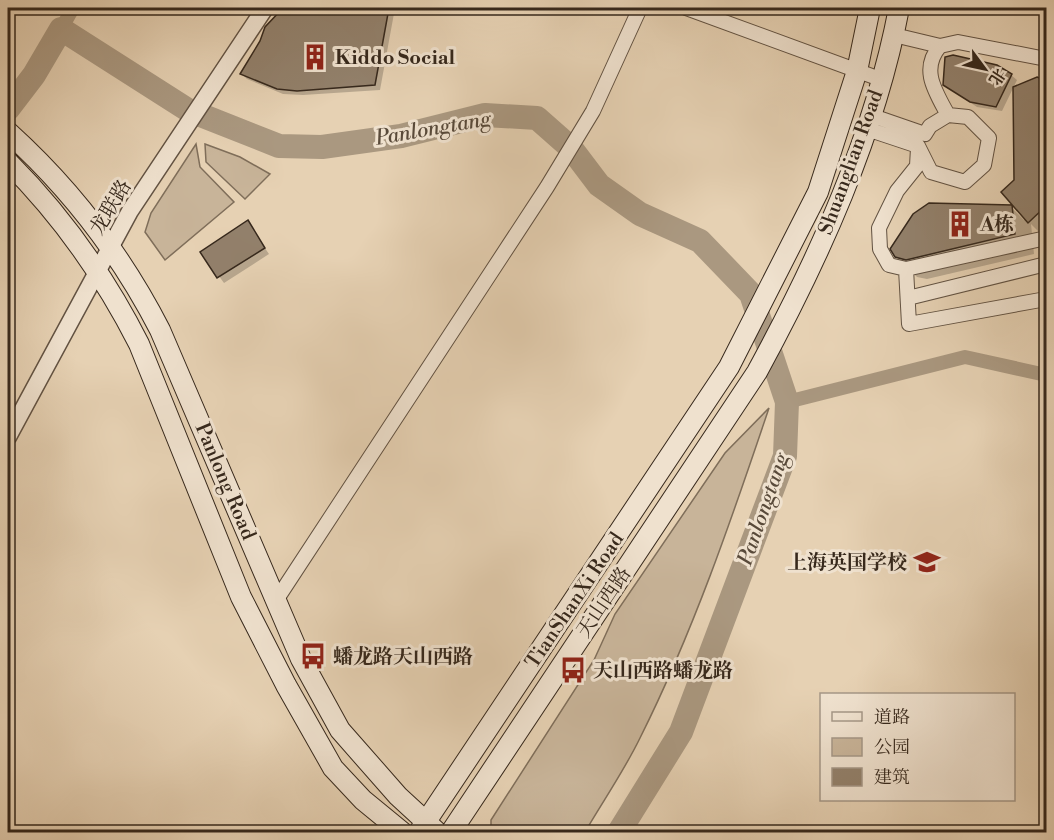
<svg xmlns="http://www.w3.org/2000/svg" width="1054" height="840" font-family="'Libre Bodoni','Noto Serif SC',serif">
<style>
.green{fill:#c8b499;stroke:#7f6e5a;stroke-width:1.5}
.shadow{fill:#0003}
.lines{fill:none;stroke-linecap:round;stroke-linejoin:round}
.canal{stroke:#aa9880;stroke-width:14}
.river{stroke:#aa9880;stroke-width:24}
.building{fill:#92806b;stroke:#36281c;stroke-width:1.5}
.minor-casing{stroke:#625242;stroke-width:16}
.tertiary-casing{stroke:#625242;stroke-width:19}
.secondary-casing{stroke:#36281c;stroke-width:22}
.minor{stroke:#efe1ce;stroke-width:14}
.tertiary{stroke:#efe1ce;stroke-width:16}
.secondary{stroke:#efe1ce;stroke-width:20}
.labels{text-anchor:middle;stroke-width:6;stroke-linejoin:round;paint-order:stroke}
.poi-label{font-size:20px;font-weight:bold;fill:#36281c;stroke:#efe1ce;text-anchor:start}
.street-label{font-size:20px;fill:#36281c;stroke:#efe1ce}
.water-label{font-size:21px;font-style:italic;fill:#594a3a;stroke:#efe1ce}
</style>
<rect width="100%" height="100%" fill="#e6d1b3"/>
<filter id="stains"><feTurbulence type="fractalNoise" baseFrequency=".00333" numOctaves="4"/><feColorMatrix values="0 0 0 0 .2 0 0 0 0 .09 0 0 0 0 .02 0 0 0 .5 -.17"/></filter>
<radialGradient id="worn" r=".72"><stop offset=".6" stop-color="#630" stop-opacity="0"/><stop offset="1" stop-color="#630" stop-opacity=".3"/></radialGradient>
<path class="green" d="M196,144L200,167L234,202L165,260L145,232L151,213Z
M205,144L240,157L270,174L245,199L206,162Z
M769,408C731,521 693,632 640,738C624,771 603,801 585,832H491V820L594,660L615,614L725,453Z"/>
<path class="shadow" d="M284,8H395L380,90L303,95L283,94L247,79L242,74Z
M1011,75L1017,80L1002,111L977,107L944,85Z
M1046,83V239L1031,224L1034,254L927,279L917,277L896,256L1011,207L1024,220L1026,218L1016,180Z
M247,222L269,254L224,283L202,253Z"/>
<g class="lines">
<path class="canal" d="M61,29L73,8
M787,402L965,357L1046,375"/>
<path class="river" d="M8,109L34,75L61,29L188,110L279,146L322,147L401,136L485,115L537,118L571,148L599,185L640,214L700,241L751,294L787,402L785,456L681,732L619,832"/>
</g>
<path class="building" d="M283,8H389L375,85L297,91L277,89L240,74L260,41L265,27Z
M953,55L997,65L1012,74L996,107L970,102L943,85L945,57Z
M1037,77L1047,81V205L1028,223L1001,192L1014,180L1013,87Z
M929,203L1012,205L1015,234L906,260L895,257L890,249L913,214Z
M248,220L265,248L217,278L200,252Z"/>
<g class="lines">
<g class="minor-casing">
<path id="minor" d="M686,8L880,79
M894,35L940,46L958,42L1046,59
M940,46C920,69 935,91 948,115
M867,129L918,146L931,172L965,182L984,165L989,138L968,117L948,115L930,126L925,134L870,115
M918,148L917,166L897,191L879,228L880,249L889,265L906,269L1046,238
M906,269L909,324L1046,299
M908,298L1046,264
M277,599L547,187L593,111L640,8"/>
</g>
<g class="tertiary-casing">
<path id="tertiary" d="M8,437L130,211L265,8"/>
</g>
<g class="secondary-casing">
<path id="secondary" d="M8,132C70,188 122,256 160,330L301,659L340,730L398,796L436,831
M8,162C61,215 105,277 139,344L241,597L286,685L333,768L363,800L402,832
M419,832L729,367L818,192L857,71L870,8
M451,832L757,372C819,258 875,135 899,8"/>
</g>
<use href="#minor" class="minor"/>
<use href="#tertiary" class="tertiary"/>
<use href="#secondary" class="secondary"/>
</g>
<defs>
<g id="building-bare" transform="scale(2.07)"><path d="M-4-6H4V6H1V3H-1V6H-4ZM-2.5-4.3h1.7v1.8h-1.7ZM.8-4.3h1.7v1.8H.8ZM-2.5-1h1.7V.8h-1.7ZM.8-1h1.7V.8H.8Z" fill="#8f2418" stroke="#efe1ce" stroke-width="2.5" paint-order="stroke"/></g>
<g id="school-bare" transform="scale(2.07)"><path d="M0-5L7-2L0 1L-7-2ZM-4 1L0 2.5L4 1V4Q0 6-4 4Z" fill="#8f2418" stroke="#efe1ce" stroke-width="2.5" paint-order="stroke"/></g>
<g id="bus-bare" transform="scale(2.07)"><path d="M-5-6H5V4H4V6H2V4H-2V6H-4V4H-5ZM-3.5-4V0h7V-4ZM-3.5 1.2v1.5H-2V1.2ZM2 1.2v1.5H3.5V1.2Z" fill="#8f2418" stroke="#efe1ce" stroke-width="2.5" paint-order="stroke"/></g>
</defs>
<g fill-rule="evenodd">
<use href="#building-bare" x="315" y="57"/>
<use href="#building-bare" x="960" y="224"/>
<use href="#school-bare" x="927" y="562"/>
<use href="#bus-bare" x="313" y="656"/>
<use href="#bus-bare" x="573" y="670"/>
</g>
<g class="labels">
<g class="poi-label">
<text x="335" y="64">Kiddo Social</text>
<text x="980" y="231">A栋</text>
<text x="907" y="569" text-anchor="end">上海英国学校</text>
<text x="333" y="663">蟠龙路天山西路</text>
<text x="593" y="677">天山西路蟠龙路</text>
</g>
<g class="street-label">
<text transform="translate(850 162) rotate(-70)" y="7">Shuanglian Road</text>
<text transform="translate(110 207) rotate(-59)" y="7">龙联路</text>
<text transform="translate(226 481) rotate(67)" y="7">Panlong Road</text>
<text transform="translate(574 600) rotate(-56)" y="7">TianShanXi Road</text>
<text transform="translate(603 602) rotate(-56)" y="7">天山西路</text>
</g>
<g class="water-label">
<text transform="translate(433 128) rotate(-10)" y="7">Panlongtang</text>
<text transform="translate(763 509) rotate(-71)" y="7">Panlongtang</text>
</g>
</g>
<rect width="1054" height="840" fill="none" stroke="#e6d1b3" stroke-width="30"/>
<rect x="9" y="9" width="1036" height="822" fill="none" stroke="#36281c" stroke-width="3"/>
<rect x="15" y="15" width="1024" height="810" fill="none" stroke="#36281c" stroke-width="1.5"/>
<rect x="820" y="693" width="195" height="108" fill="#efe1ce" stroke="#a59787" stroke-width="1.5"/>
<rect x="832" y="712" width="30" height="9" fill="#efe1ce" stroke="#a59787" stroke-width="1.5"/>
<text x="874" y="723" font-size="18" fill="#36281c">道路</text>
<rect x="832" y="738" width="30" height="18" fill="#c8b499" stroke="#a59787" stroke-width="1.5"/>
<text x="874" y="753" font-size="18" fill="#36281c">公园</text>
<rect x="832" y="768" width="30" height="18" fill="#92806b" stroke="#a59787" stroke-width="1.5"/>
<text x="874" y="783" font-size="18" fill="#36281c">建筑</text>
<g transform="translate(985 69) rotate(123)" stroke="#efe1ce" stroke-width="4.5" paint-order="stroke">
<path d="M0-4.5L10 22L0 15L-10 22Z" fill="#36281c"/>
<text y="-9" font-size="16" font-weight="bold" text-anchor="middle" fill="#36281c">北</text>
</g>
<rect width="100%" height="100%" filter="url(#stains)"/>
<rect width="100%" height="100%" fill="url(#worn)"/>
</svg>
